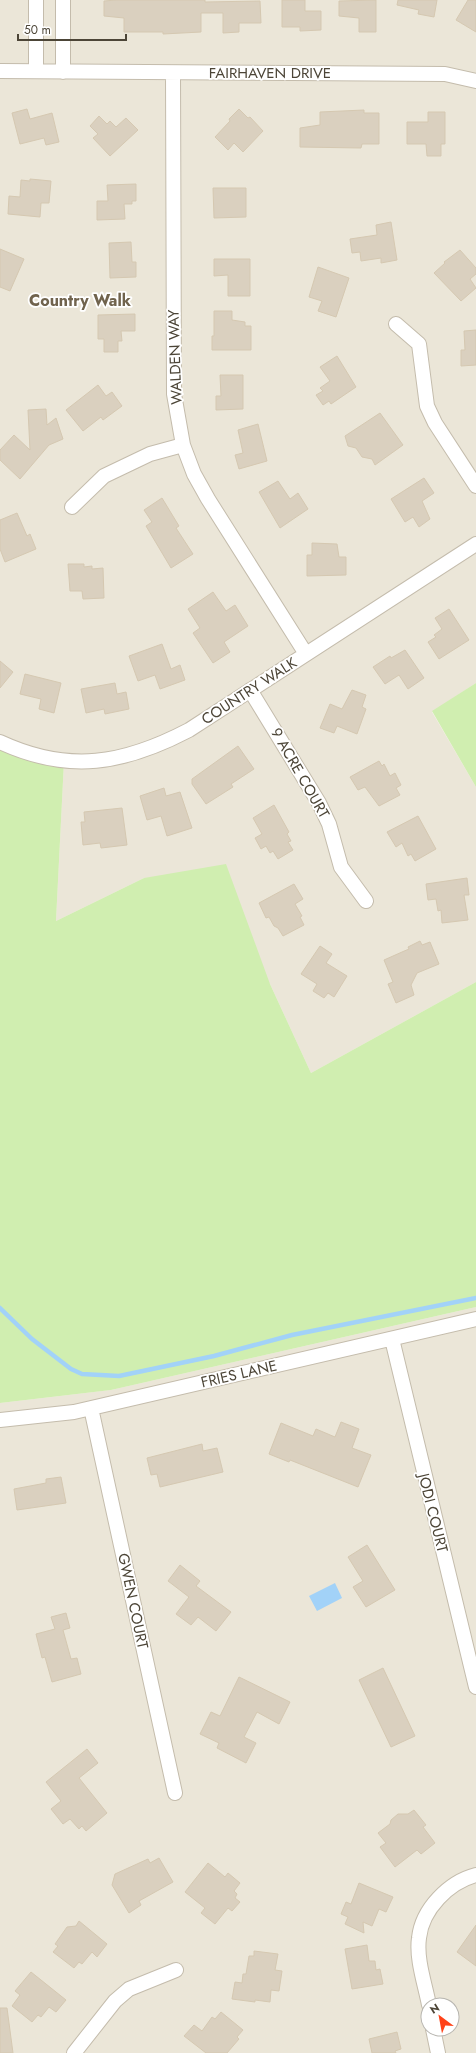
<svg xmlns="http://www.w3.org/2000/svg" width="476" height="2053" font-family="Jost,sans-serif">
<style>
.residential{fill:#ebe6d8;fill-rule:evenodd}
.green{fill:#d0eeb0}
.water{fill:#a2d2f8}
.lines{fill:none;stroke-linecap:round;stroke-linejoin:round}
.stream{stroke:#a2d2f8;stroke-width:4.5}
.building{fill:#dad0bf;stroke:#d5c8b1}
.minor-casing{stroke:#c4bcac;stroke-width:16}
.minor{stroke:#fff;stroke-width:14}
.labels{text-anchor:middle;stroke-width:3.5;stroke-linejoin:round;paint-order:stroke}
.street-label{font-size:15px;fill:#4c4537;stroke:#fff}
.neighbourhood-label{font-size:16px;font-weight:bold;fill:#70634d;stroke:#fff}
</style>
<rect width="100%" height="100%" fill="#f7f3eb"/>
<path class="residential" d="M0,0H476V683L432,712L476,787V982L311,1073L270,984L144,878L56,921L64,761L0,742Z
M476,1307V2053H0V1403L111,1390ZM428,2005H452V2029H428Z"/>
<path class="green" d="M476,683V787L432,711Z
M0,742L64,761L56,921L144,878L226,864L270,984L311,1073L476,982V1307L111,1390L0,1403Z"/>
<path class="water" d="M335,1583L342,1598L317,1611L309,1596Z"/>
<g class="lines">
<path class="stream" d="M0,1308L32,1339L71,1369L82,1374L119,1376L214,1356L292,1335L476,1298"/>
</g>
<path class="building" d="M116,0H205V2L260,1L261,23H239V32L223,33V13H201V32L163,34V32H124V18L104,16V1Z
M282,0H305V11H321V30L300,31V27H282Z
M376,0V32H359V18L339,16V1Z
M398,0H437L434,17L418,14L419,10L397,5Z
M468,0H476V32L456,20Z
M27,109L30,119L52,113L59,142L46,145L44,138L20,144L12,113Z
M239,109L248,118L250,117L263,131L243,152L234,143L228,150L215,137L230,121L229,119Z
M364,110V113H379V144H362L361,148L300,147V128L320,125V112Z
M428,112H445V144H441V156H427L426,144H407V122H428Z
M99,116L107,124L110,121L116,127L126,118L138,130L110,156L93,138L98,134L90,126Z
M30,179L51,181L49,203H41L40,217L8,214L9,196L20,197L21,180L30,181Z
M136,184V201H132V204H124L125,219L97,220V201H108L107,185Z
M213,188H246V217L214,218Z
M391,222L397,260L381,263V258L361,261L360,252L352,253L350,239L377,235L376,225Z
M131,242L132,262H136V277L110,278L109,243Z
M0,249L24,259L10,291L0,287Z
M460,250L476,268V274L470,279L476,288L461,301L434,273L445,263L444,262Z
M214,259H250V296H228V275L214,276Z
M318,267L349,278L336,317L318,311L322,301L309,297Z
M214,311H232V320L245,322V326H251V350H212V336H214Z
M135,314V331H121L122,341H118V352H104V339H98V315Z
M476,330V365L461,366V350H465L464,331Z
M337,356L356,387L331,404L329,401L323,405L316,395L323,391L320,388L330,381L320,367Z
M220,375H243V409L216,410V396H221Z
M98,385L106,396L112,392L122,406L103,420L101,417L83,431L66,410Z
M46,409L47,425L56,418L63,439L49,445L20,479L0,460V450L14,435L30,450L28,410Z
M380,413L403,445L375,465L372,459L362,457L356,448L348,446L345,436Z
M258,424L267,461L239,469L235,455L243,453L238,430Z
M424,478L434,493L422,501L430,519L419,527L413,517L405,522L391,499Z
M278,481L290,499L298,493L308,509L280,528L259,492Z
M162,498L179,526L176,528L193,554L171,568L146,526L152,522L144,510Z
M17,513L27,536L30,534L36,549L5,562L0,549V520Z
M312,543L337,544L339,557H346V575L307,576V555H312Z
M68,564H84V567L92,566V569L103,568L104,598L83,599L82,591H70Z
M213,592L226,611L235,605L248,626L224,642L230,652L213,663L193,633L200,628L188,609Z
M449,609L469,640L439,659L428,642L436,637L434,635L442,629L435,618Z
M162,644L171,669L180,665L185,680L160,689L155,675L138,681L129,656Z
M405,650L424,678L408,689L399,675L385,684L373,667L390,656L391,658Z
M0,661L13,672L0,688Z
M25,674L61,683L54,713L39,709L41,699L20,694Z
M115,683L117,694L126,692L129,709L105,714L104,709L86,713L81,689Z
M352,690L366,695L362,707L366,709L357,734L337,726L334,733L320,728L330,704L342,709Z
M238,746L254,769L231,784L233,787L206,804L192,784V779Z
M379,761L382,766L384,764L390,776L395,773L401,785L396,788L400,795L379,806L365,787L358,790L350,777Z
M164,788L166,796L180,792L192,828L167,836L161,816L147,820L140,796Z
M274,805L289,832L287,834L291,841L288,842L293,850L278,859L273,851L270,853L266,846L261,849L255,838L262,834L253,818Z
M122,808L127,845L101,848L100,843L83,845L81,822H85L84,812Z
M418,816L436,849L415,861L411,854L408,856L402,843L396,847L387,832Z
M467,878L469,895H464L468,920L442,923L441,910L438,911L436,899L428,900L426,884Z
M294,884L303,899L295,904L302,916L300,917L304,925L283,936L278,928L274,926L269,917L266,918L259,903Z
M420,941L422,945L430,942L439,964L417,973L411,985L414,995L396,1003L388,984L393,982L384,960L402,952L409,949L408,947Z
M320,946L332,954L326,963L347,976L334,997L328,993L324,998L313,991L317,984L301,974Z
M341,1422L359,1429L352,1448L371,1455L358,1487L290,1460L289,1462L269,1454L281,1423L313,1436L316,1429L335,1437Z
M202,1444L203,1451L217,1448L223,1472L160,1487L157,1474L151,1475L147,1458Z
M61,1477L66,1503L17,1510L14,1489L46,1483V1479Z
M367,1545L395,1590L366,1607L353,1587L363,1581L348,1557Z
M180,1565L200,1581L196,1586L231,1612L216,1631L198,1617L191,1625L176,1614L189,1597L168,1581Z
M66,1613L70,1628L63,1630L71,1659L77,1658L81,1674L52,1682L45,1657L42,1658L36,1634L55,1629L51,1617Z
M383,1668L415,1736L391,1747L359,1680Z
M239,1677L290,1702L279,1724L257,1712L244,1737L256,1743L246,1763L217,1748L219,1743L200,1734L211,1712L220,1716Z
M87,1749L98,1763L79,1778L107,1813L86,1831L82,1826L79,1829L70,1819L63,1824L51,1809L61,1801L46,1782Z
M414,1810L426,1825L423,1827L435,1843L421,1854L417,1850L395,1867L380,1847L386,1843L378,1833L390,1824L391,1820L398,1814H408Z
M159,1858L173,1882L139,1901L141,1905L129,1913L112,1885L115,1874L148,1859L150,1863Z
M208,1863L225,1877L228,1873L240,1883L234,1891L237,1894L235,1898L240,1902L232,1911L228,1908L215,1924L201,1913L205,1908L185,1892Z
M359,1883L393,1897L386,1912L379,1909L372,1926L363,1922L364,1933L345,1924L348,1917L341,1914L346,1902L351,1904Z
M79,1921L107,1944L97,1957L92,1952L82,1964L79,1962L74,1968L53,1952L58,1946L55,1944L67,1927L76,1926Z
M476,1925V1966L457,1952Z
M367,1945L369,1961H375L376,1970L380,1969L383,1984L352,1989L345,1949Z
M254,1951L278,1954L275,1970L282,1971L279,1991L271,1990L270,2002L255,2000V2002L232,1999L235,1982L242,1983L243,1974H246L249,1956H254Z
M31,1972L66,2000L56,2012L49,2007L41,2017L38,2015L32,2022L12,2006L20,1995L15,1991Z
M0,2008H7L13,2053H0Z
M221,2012L243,2030L237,2037L239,2039L227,2053H206L184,2036L194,2025L202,2031L212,2017L215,2019Z
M397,2032L401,2049L395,2051L396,2053H372L369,2039Z"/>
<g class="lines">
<g class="minor-casing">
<path id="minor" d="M36,0V71
M63,0V72
M0,71L445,74L476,81
M173,73L174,394L183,445L194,474L208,499L306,654
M396,324L419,344L427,406L435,423L476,486
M72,507L104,476L150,454L183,445
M250,690L319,803L329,824L341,867L366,901
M0,742C69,774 124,764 189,730L476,544
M392,1339L476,1687
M91,1408L175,1793
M0,1420L74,1412L476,1319
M429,2005C425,1984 416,1959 419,1938C422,1909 449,1882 476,1875
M433,2029L438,2053
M74,2053L115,2001L129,1989L176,1970"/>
</g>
<use href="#minor" class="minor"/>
</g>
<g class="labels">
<g class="street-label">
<text x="270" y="78">FAIRHAVEN DRIVE</text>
<text transform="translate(175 357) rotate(-92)" y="5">WALDEN WAY</text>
<text transform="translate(249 691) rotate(-33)" y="5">COUNTRY WALK</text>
<text transform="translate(300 773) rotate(60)" y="5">9 ACRE COURT</text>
<text transform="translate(239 1374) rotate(-13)" y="5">FRIES LANE</text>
<text transform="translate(433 1513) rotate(76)" y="5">JODI COURT</text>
<text transform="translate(133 1601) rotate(78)" y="5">GWEN COURT</text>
</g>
<g class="neighbourhood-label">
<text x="80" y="306">Country Walk</text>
</g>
</g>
<g transform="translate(440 2017) rotate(328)"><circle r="19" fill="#ffffff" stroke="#b7b5af"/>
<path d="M0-3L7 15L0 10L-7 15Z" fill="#ff4319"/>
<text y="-6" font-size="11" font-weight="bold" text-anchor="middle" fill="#4c4537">N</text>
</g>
<path d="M18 34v6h108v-6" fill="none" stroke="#4c4537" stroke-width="2"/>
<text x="24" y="34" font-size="12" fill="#4c4537" stroke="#ffffff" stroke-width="3" paint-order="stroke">50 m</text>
</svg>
